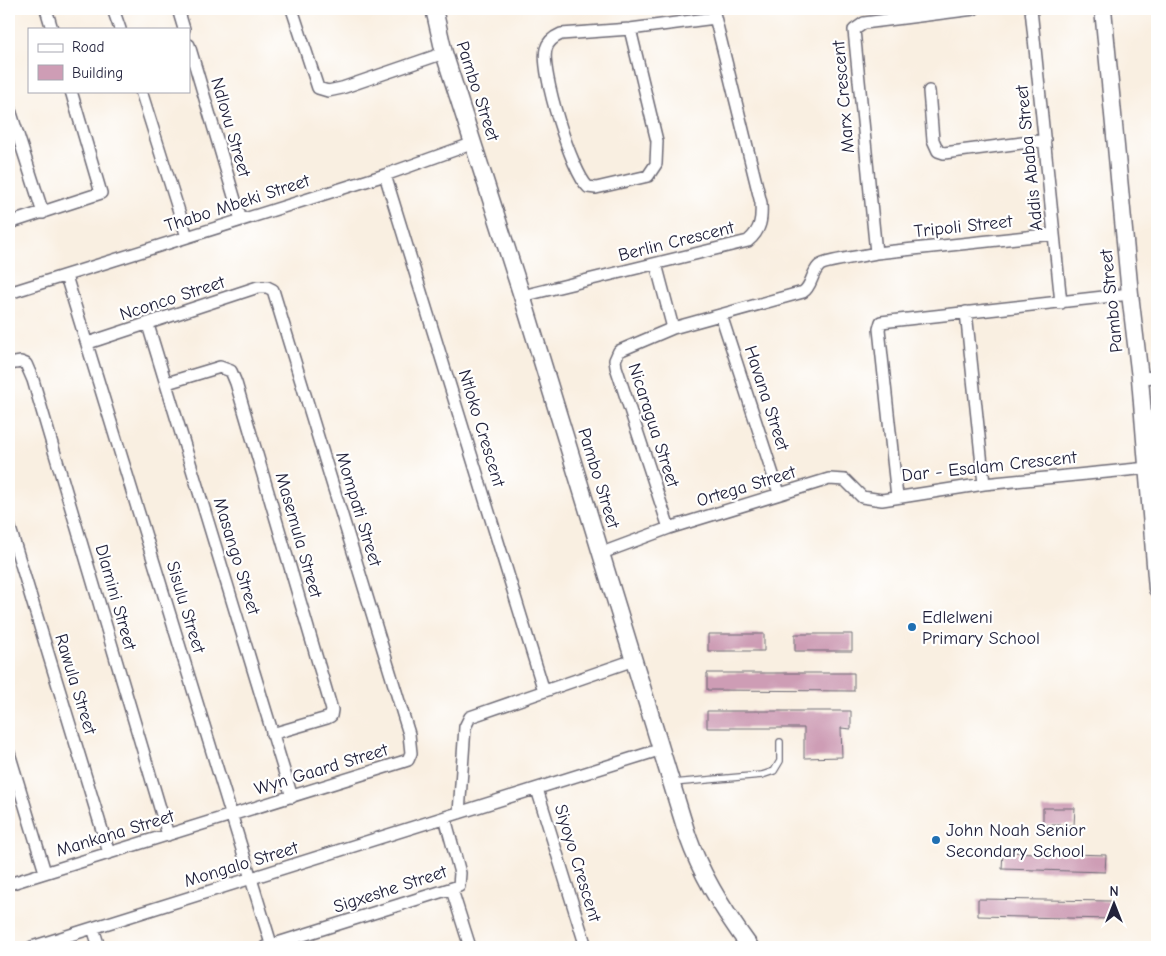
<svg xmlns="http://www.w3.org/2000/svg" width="1166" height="956" font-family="'Comic Neue',sans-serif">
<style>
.building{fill:#ce9db5}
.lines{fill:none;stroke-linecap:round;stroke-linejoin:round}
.lane-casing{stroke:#6d6a75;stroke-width:8}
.street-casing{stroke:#6d6a75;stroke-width:14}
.secondary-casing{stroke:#6d6a75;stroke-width:19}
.lane{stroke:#fff;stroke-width:5.5}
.street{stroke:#fff;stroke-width:11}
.secondary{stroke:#fff;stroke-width:16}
.poi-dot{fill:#1f6fb2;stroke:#fff;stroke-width:2}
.labels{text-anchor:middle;stroke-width:4.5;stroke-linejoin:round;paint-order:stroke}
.street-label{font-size:18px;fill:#22223b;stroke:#fff}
.poi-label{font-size:18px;fill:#22223b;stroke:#fff;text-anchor:start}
</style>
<rect width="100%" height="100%" fill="#fff"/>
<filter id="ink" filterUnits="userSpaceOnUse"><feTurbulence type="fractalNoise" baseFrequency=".02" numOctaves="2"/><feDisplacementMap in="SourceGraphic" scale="10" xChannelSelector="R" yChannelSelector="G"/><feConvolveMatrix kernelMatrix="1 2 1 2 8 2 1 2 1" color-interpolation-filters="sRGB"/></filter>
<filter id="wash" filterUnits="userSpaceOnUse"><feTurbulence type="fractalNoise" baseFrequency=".0096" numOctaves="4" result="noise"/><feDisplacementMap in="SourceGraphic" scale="20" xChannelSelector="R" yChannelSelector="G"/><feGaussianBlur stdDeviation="1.12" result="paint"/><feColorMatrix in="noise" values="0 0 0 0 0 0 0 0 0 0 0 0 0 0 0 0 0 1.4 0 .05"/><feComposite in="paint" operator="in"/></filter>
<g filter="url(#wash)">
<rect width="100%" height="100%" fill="#f9efe1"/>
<g id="blocks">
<path class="building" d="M708,634H764V651H708Z
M795,634H852V651H795Z
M707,673H854V691L707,690Z
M707,711H851V729L841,728L842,757L804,758V728H707Z
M1043,808H1075L1074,825H1043Z
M1003,852L1106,855L1105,872L1002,869Z
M978,899L1111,901L1110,919L978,916Z"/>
</g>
</g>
<g filter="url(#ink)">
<use href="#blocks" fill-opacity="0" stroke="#6d6a75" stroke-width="1"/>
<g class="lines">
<g class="lane-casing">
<path id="lane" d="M673,783L762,775L774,771L780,761V742"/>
</g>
<g class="street-casing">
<path id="street" d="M46,9L52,29
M113,9L120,29
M178,9L184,29
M292,9L318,88L328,91L342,88L444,53
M1031,9L1061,303
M630,29L657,141L656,164L648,176L596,188L588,187C572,173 540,71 546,49C548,41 554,37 561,34L630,29L715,18
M189,45L241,220
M141,91L187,237
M929,91L933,140L938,151L944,153L1045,140
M9,107L43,213
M385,175L544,691
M9,223L101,193L71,91
M876,253L854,30L864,23L974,9
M656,264L673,328
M66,276L272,947
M9,293L385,175L474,143
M522,296L748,241C761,230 762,219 761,203L713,9
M966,312L984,484
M721,315L779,493
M148,325L292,797
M9,364L21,362L26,364L33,380L168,835
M1140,378L1157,377
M167,383L220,367L231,371L236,383L332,710L331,716L327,718L272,734
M897,497L879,329L881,322L1130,294
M9,525L109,853
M669,528L616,367L615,360L619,351L673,328L803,292C812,286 811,274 819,266C824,261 865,256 876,253L1054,234
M602,553L669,528L829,479L845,480L862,497L882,500L984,484L1148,468
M9,753L45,872
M537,789L586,947
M459,813L465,727L470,717L634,660
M9,884L402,762L408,760L411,753L409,734L273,290L267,287H258L88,343
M452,890L470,947
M93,928L99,947
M32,947L662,749
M265,947L459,886L460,873L445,818"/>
</g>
<g class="secondary-casing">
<path id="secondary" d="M434,9L444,53L522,296L688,837C702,877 725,913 750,947
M1103,9L1130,294L1140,378L1157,589"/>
</g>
<use href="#lane" class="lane"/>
<use href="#street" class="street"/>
<use href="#secondary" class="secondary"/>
</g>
</g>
<g class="poi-dot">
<circle cx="912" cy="627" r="5"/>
<circle cx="936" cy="840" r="5"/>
</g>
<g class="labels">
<g class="street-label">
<text transform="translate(478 91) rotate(72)" y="6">Pambo Street</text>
<text transform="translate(843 97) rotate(-95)" y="6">Marx Crescent</text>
<text transform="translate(231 127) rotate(74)" y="6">Ndlovu Street</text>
<text transform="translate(1029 158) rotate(-96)" y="6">Addis Ababa Street</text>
<text transform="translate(237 203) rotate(-18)" y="6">Thabo Mbeki Street</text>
<text transform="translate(963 226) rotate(-6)" y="6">Tripoli Street</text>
<text transform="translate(676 241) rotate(-14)" y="6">Berlin Crescent</text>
<text transform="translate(172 298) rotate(-18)" y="6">Nconco Street</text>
<text transform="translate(1111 301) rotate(-96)" y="6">Pambo Street</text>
<text transform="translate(767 398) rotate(72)" y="6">Havana Street</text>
<text transform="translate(654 425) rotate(72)" y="6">Nicaragua Street</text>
<text transform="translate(482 428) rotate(73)" y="6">Ntloko Crescent</text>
<text transform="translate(989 466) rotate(-6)" y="6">Dar - Esalam Crescent</text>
<text transform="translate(599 478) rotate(73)" y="6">Pambo Street</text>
<text transform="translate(746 486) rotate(-17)" y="6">Ortega Street</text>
<text transform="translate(359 509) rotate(73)" y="6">Mompati Street</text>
<text transform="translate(299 535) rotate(74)" y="6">Masemula Street</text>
<text transform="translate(237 556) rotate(73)" y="6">Masango Street</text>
<text transform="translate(116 597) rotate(74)" y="6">Dlamini Street</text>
<text transform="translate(186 607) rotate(73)" y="6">Sisulu Street</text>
<text transform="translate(76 684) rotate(73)" y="6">Rawula Street</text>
<text transform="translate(321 769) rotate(-17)" y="6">Wyn Gaard Street</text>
<text transform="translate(115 833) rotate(-17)" y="6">Mankana Street</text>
<text transform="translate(578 863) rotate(73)" y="6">Siyoyo Crescent</text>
<text transform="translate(241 864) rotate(-17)" y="6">Mongalo Street</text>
<text transform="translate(390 889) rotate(-18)" y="6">Sigxeshe Street</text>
</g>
<g class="poi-label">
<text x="922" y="623">Edlelweni<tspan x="922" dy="21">Primary School</tspan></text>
<text x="946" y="836">John Noah Senior<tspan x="946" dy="21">Secondary School</tspan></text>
</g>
</g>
<rect width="1166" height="956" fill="none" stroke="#fff" stroke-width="30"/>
<rect x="28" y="28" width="162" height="65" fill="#ffffff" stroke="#a7a7b1"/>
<rect x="38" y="44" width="25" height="8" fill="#ffffff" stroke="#a7a7b1"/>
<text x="72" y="52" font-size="15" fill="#22223b">Road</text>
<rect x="38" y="65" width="25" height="15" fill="#ce9db5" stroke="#a7a7b1"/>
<text x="72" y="78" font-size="15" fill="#22223b">Building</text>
<g transform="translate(1114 904)" stroke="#ffffff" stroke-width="4" paint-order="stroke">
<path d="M0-4L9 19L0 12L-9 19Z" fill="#22223b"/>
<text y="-8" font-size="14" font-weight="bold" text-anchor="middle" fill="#22223b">N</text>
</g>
</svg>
